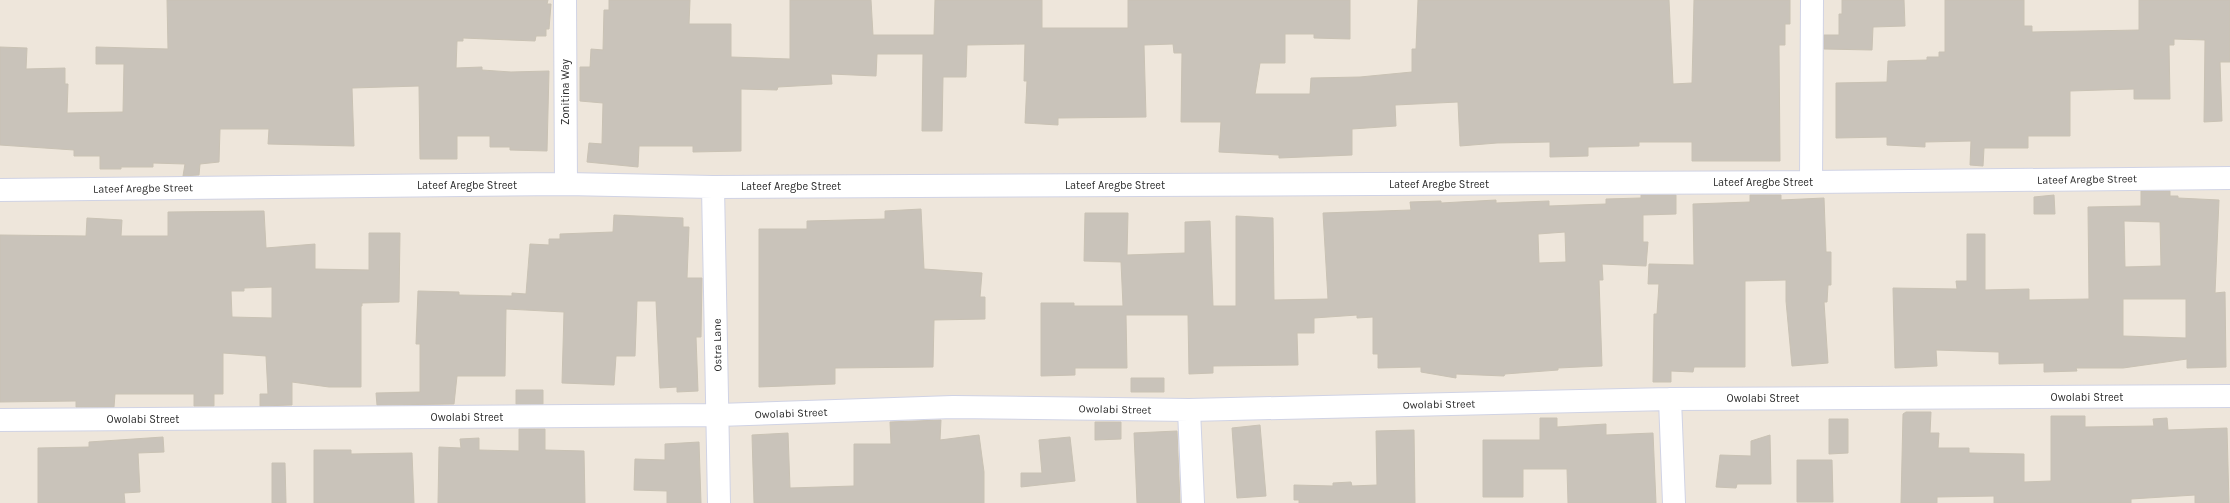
<svg xmlns="http://www.w3.org/2000/svg" width="2230" height="503" font-family="Karla,sans-serif">
<style>
.building{fill:#c9c3ba;stroke:#c9c2b4;fill-rule:evenodd}
.lines{fill:none;stroke-linecap:round;stroke-linejoin:round}
.minor-casing{stroke:#d0d3e5;stroke-width:24}
.minor{stroke:#fff;stroke-width:22}
.labels{text-anchor:middle;stroke-width:3.5;stroke-linejoin:round;paint-order:stroke}
.street-label{font-size:11px;fill:#2a2a2a;stroke:#fff}
</style>
<rect width="100%" height="100%" fill="#eee6db"/>
<path class="building" d="M167,0H548L547,4H551L549,29H546V36H536L535,41L463,38V41H457L456,68L482,67V70L511,72L549,71L547,151L510,150V147H490V136H457V159H420L419,86L352,88L354,146L268,144L269,129H220L219,162L200,164L199,175L183,176L185,164L153,163V167H121V169H100V156H74V150L0,145V47L27,48L26,69L65,68V84H68L67,113L123,112L124,64H96V47L168,49Z
M609,0H690L689,24H731V57L790,59V0H871L873,35H934L935,0H1042V28H1128V0H1350V39L1314,38V34H1285V63H1260L1255,94H1310L1311,78L1360,77L1412,72V49H1416L1418,0H1669L1673,84L1692,83L1694,0H1790V24H1785V45H1779L1780,161H1692V142H1639V146L1588,147V156L1550,157V142L1497,143L1460,146L1458,102L1395,105L1396,126L1352,129V155L1279,158V155L1219,152L1221,122H1181L1182,53H1174L1173,44L1144,45L1146,117L1058,118V125L1025,123L1027,81H1024L1025,44L967,45L966,77H943L942,131H922L923,54H877L876,76L831,74L832,84L778,87L777,90L741,89V151L693,152V146H639L638,167L587,162L589,143L602,144L603,103L580,101V67H590L591,49L603,50L604,10H609Z
M1842,0H1904L1905,26L1873,27L1872,50L1824,49V35H1839V14H1842Z
M1945,0H2024V26H2032V32L2139,30V0H2230V62H2220L2222,121L2204,122L2205,40L2174,39V45H2169L2170,99H2134V89L2070,91V136H2028V148H1984L1983,166L1970,165L1971,141L1925,142V147L1887,145V137L1836,138V83L1887,82L1888,61L1927,60V57H1939V52H1945Z
M2141,191H2170V196H2178V198L2219,200L2215,293L2225,292L2226,367L2187,368V359L2123,368H2076L2077,371L2044,372V363L1999,364V352L1936,350L1937,366L1895,368L1893,288L1957,289L1956,281H1967V234H1985V290L2029,289V300L2089,299L2088,207L2141,206ZM2124,221L2160,222L2161,266L2125,267ZM2123,299H2186V338L2123,336Z
M1641,195H1676V214L1643,215V242H1648L1646,266L1602,264L1603,280H1599L1602,366L1558,368V370L1505,374L1504,376L1456,374V378L1421,372V367L1378,368V354H1373V317L1357,318V315L1314,318V333H1297L1298,365L1213,366V373L1189,374L1188,315H1126L1127,368H1075V375L1041,376V303H1074V306H1123L1121,262L1084,261L1085,213H1128L1127,255L1185,253V222L1210,221L1213,306H1236V216L1273,218L1274,300L1328,299L1323,213L1411,210L1410,202L1441,201V203L1496,200V203L1549,201V206L1606,204V199L1641,198ZM1565,232L1566,262L1539,263L1538,234Z
M1750,195H1781V200L1824,198L1826,252H1831V285H1828L1827,302H1824L1828,363L1792,366L1786,301V280L1745,281V367H1694L1693,372L1671,371V382H1653L1654,314H1657L1659,284H1648L1649,264L1694,265L1693,204L1750,202Z
M2054,195L2055,214H2034V197Z
M921,209L924,269L982,273L980,297H985V319L934,320L933,367L835,368V384L759,387V229H807V221L885,219V211Z
M264,211L266,248L315,244V269L369,270V233H400L399,302L362,303V306H361V387H329L292,382V405L260,406V394H268L266,356L223,353V394H214V406H194V394H115L114,407H76V401L0,402V235L86,236L87,218L122,220L121,236H168V212ZM272,287V318L232,317L231,291H244V288Z
M614,215L683,218V227H689L687,278H702L701,337H696L698,391L677,392V387L660,388L656,301H637L635,356H616L614,385L562,383L564,312L506,309L505,376H457L454,404L377,405L376,393L420,392V344H416L418,291L459,292V295L512,296V293L526,294L530,244L549,245V239H560V234L613,232Z
M1131,378H1164V392H1131Z
M516,390H543V404H516Z
M1906,412H1931L1930,433H1939L1938,448H1969V453L2024,454V482L2051,481V416H2085V427L2154,426L2153,419L2167,418L2168,430L2227,428L2229,503H2195V495L2131,499V503H1994V496L1937,497V503H1901L1903,414Z
M1540,418H1557V427L1606,424V435L1653,433L1656,503H1568L1567,469H1523V497H1483V440H1540Z
M1829,419H1848V453L1829,454Z
M941,420L940,440L979,435L984,472V503H754L752,435L788,433L790,488L854,486V444H891L890,422Z
M1095,422H1121V439L1095,440Z
M1260,425L1266,496L1237,498L1232,428Z
M519,429H545V450L584,451L585,503H438L439,447L461,448L460,439L479,438V450L519,451Z
M1414,430L1415,503H1299V500H1294V485L1333,486V483L1351,482L1352,486L1377,485L1376,431Z
M1177,431L1180,503H1137L1134,433Z
M1770,435L1771,484H1737L1736,488L1716,487L1720,455L1751,456V441Z
M163,437L164,452L138,453L140,492L124,493L125,503H38V448L89,447V442Z
M1070,437L1075,481L1021,487V473H1042L1039,440Z
M699,442L701,503H667V491L634,490L635,459L665,460V444Z
M314,450H351V454L412,453L414,503H314Z
M1797,460H1832L1833,502H1797Z
M272,463H285L286,503H272Z"/>
<g class="lines">
<g class="minor-casing">
<path id="minor" d="M565,0L566,184
M1811,182L1812,0
M713,187L719,503
M0,190L566,184L713,187L1811,182L2230,178
M1670,399L1674,503
M1189,410L1193,503
M0,420L718,415L953,407L1189,410L1670,399L2230,396"/>
</g>
<use href="#minor" class="minor"/>
</g>
<g class="labels">
<g class="street-label">
<text transform="translate(565 92) rotate(-90)" y="4">Zonitina Way</text>
<text transform="translate(2087 179) rotate(-1)" y="4">Lateef Aregbe Street</text>
<text x="1763" y="186">Lateef Aregbe Street</text>
<text x="1439" y="188">Lateef Aregbe Street</text>
<text x="467" y="189">Lateef Aregbe Street</text>
<text x="1115" y="189">Lateef Aregbe Street</text>
<text x="791" y="190">Lateef Aregbe Street</text>
<text transform="translate(143 188) rotate(-1)" y="4">Lateef Aregbe Street</text>
<text transform="translate(717 345) rotate(-91)" y="4">Ostra Lane</text>
<text x="2087" y="401">Owolabi Street</text>
<text x="1763" y="402">Owolabi Street</text>
<text transform="translate(1439 404) rotate(-1)" y="4">Owolabi Street</text>
<text transform="translate(1115 409) rotate(1)" y="4">Owolabi Street</text>
<text transform="translate(791 413) rotate(-2)" y="4">Owolabi Street</text>
<text x="467" y="421">Owolabi Street</text>
<text x="143" y="423">Owolabi Street</text>
</g>
</g>
</svg>
